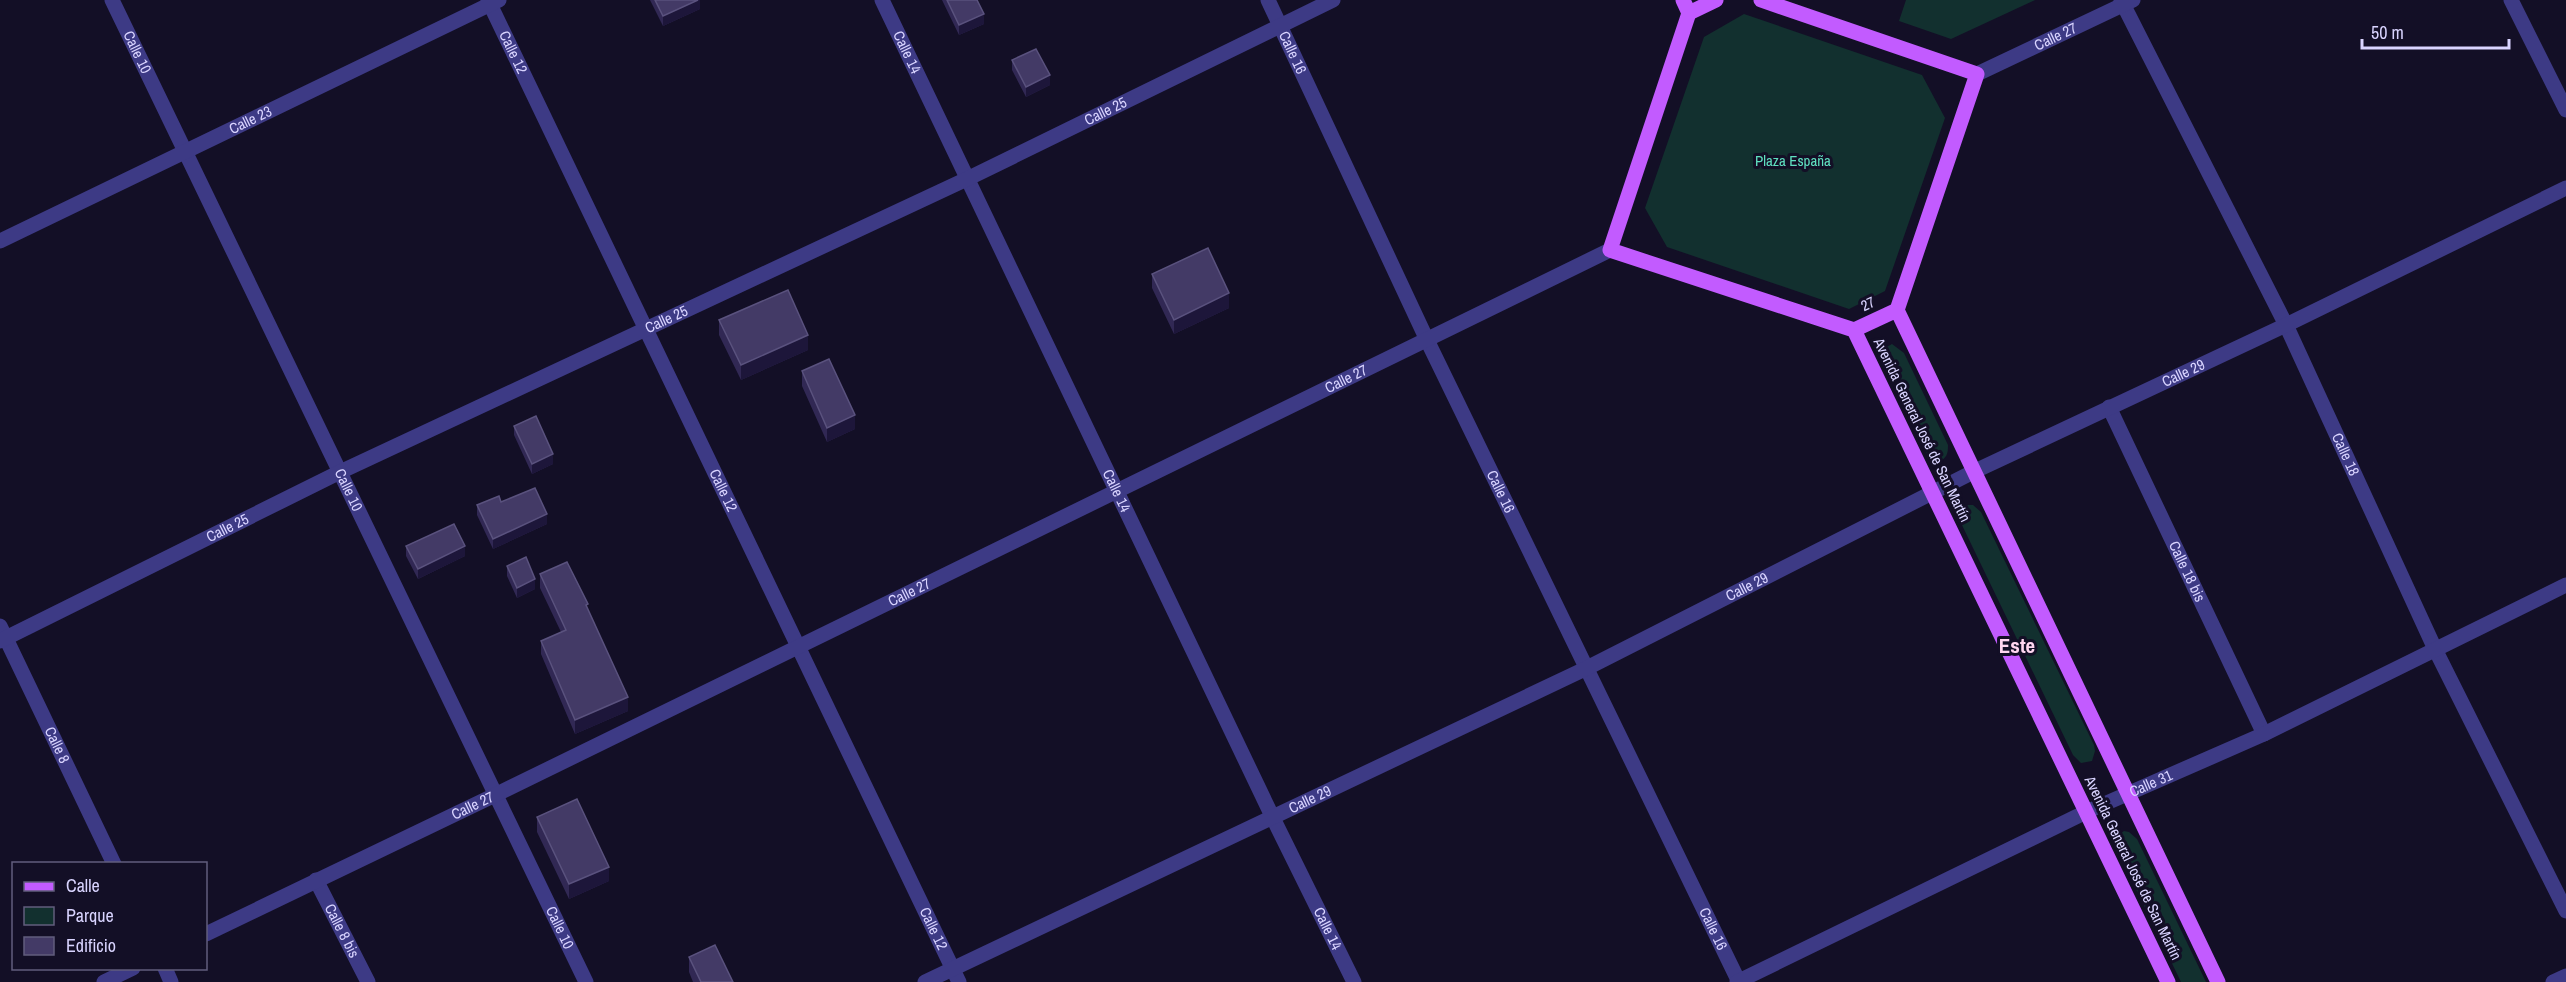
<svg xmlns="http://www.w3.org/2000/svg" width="2566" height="982" font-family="'Archivo Narrow',sans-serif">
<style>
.green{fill:#12302f}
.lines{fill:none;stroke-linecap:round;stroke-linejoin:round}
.minor{stroke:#3d3a85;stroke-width:15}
.major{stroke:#c25bff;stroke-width:15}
.wall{fill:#312854}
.shaded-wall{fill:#1d163a}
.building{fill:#433a66;stroke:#5a527e;stroke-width:1.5}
.labels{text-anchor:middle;stroke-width:6;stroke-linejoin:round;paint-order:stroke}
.street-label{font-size:15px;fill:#d9d4ff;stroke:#130f26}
.park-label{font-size:15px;fill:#5fe0c0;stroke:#130f26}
.district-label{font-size:21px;font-weight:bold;fill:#ffd6f0;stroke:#130f26}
</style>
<rect width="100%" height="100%" fill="#130f26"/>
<path class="green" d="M1906,0H2035L1951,39L1899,21Z
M1744,14L1922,75L1945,118L1885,291L1849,309L1667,247L1645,208L1704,37Z
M1892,344L1904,353L1948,445C1948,454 1947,458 1938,462L1928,456L1882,360L1883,349Z
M1968,505H1973L1981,512L2094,745L2095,751L2092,761L2081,763L2073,755L1960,521V510Z
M2124,831L2129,832L2137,839L2206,982H2181L2116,848V837Z"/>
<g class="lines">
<g class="minor">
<path id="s1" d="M112,0L586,982"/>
<path id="s2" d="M488,0L959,982"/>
<path id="s3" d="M882,0L1272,816L1354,982"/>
<path id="s4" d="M1268,0L1427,340L1739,982"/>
<path id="s5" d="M2121,0L2286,325L2435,649L2566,911"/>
<path d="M2511,0L2566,110"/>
<path id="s6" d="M1977,74L2133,0"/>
<path id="s7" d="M0,241L499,0"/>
<path id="s8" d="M2109,407L2264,734"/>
<path id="s9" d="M0,626L114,864"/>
<path id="s10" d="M0,641L340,472L969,178L1333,0"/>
<path id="s11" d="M316,880L368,982"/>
<path id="s12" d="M206,934L495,795L1610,250"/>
<path d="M165,968L171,982"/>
<path d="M104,982L133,968"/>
<path id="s13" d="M925,982L1587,668L1973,472L2286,325L2566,188"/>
<path id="s14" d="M1737,982L2086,812L2264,734L2566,585"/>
<path d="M2553,982L2566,976"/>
</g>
<path class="major" d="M1683,0L1689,13L1610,250L1854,330L2168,982
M1761,0L1977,74L1897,310L2218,982
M1689,13L1716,0
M1854,330L1897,310"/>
</g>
<path class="wall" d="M650,0H700V9L663,26Z
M942,0H977L984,24L959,35Z
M1012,60L1050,85L1026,97L1012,70Z
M1152,274L1229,308L1174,334L1152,288Z
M719,320L808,350L741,380L719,335Z
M802,371L855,429L827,442L802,386Z
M514,426L553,464L532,474L514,435Z
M501,502L547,524L493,549L477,515V505Z
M406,546L465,556L418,579L406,556Z
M507,566L535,589L517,598L507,576Z
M540,574L588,610L628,711L575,734L541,654V641L561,632L540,588Z
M537,817L609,881L569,899L537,832Z
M689,957L733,982H693L689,972Z"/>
<path class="shaded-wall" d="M698,0H700V9L663,26V16Z
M984,14V24L959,35V25Z
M1050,75V85L1026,97V87Z
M1229,293V308L1174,334V320Z
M808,335V350L741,380V365Z
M855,415V429L827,442V428Z
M553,454V464L532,474V464Z
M547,514V524L493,549V539Z
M465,546V556L418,579V569Z
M535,579V589L517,598V588Z
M628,697V711L575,734V720Z
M609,867V881L569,899V884Z"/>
<path class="building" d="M655,0H698L663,16Z
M947,0H977L984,14L959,25Z
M1036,49L1050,75L1026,87L1012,60Z
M1208,248L1229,293L1174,320L1152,274Z
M788,290L808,335L741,365L719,320Z
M829,359L855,415L827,428L802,371Z
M536,416L553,454L532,464L514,426Z
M535,488L547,514L493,539L477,505L499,496L501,502Z
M454,524L465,546L418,569L406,546Z
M526,557L535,579L517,588L507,566Z
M567,562L588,604L586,605L628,697L575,720L541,641L566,630L540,574Z
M577,799L609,867L569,884L537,817Z
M715,945L733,982H701L689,957Z"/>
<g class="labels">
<g class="street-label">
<text dy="5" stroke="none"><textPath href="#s6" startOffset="87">Calle 27</textPath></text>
<text dy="5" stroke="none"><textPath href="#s1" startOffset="58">Calle 10</textPath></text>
<text dy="5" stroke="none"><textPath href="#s2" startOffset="58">Calle 12</textPath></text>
<text dy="5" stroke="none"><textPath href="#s3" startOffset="58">Calle 14</textPath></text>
<text dy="5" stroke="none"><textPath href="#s4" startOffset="58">Calle 16</textPath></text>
<text dy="5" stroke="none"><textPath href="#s10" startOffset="1226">Calle 25</textPath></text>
<text dy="5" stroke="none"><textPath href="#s7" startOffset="278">Calle 23</textPath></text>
<text transform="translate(1868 304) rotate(-25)" y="5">27</text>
<text dy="5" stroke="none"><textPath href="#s10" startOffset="740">Calle 25</textPath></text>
<text dy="5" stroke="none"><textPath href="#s13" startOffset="1398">Calle 29</textPath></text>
<text dy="5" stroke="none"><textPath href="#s12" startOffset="1268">Calle 27</textPath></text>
<text transform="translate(1922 430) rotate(64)" y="5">Avenida General José de San Martín</text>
<text dy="5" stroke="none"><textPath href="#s5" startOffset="507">Calle 18</textPath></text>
<text dy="5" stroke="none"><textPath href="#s1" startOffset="544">Calle 10</textPath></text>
<text dy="5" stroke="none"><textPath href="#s2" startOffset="544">Calle 12</textPath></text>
<text dy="5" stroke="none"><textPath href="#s3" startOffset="544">Calle 14</textPath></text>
<text dy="5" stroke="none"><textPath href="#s4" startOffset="544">Calle 16</textPath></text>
<text dy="5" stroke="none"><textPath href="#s10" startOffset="254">Calle 25</textPath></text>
<text dy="5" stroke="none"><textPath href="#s8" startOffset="182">Calle 18 bis</textPath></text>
<text dy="5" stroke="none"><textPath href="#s13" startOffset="912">Calle 29</textPath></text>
<text dy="5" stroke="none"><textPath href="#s12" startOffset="782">Calle 27</textPath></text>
<text dy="5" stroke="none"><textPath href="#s9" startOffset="132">Calle 8</textPath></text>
<text dy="5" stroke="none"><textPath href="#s14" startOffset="459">Calle 31</textPath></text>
<text dy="5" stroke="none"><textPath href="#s13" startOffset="426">Calle 29</textPath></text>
<text dy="5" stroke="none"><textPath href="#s12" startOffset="296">Calle 27</textPath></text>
<text transform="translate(2133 868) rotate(64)" y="5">Avenida General José de San Martín</text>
<text dy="5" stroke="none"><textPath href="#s1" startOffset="1030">Calle 10</textPath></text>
<text dy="5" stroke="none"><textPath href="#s2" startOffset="1030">Calle 12</textPath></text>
<text dy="5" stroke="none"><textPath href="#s3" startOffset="1030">Calle 14</textPath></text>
<text dy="5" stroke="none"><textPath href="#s4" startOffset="1030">Calle 16</textPath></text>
<text dy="5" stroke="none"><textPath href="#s11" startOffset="57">Calle 8 bis</textPath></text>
</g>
<g class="park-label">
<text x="1793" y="166">Plaza España</text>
</g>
<g class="district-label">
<text x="2017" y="653">Este</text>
</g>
</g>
<rect x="12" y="862" width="195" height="108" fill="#130f26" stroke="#625e7d" stroke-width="1.5"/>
<rect x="24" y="882" width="30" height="9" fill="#c25bff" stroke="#625e7d" stroke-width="1.5"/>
<text x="66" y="892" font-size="18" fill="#d9d4ff">Calle</text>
<rect x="24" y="907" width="30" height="18" fill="#12302f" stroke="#625e7d" stroke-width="1.5"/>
<text x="66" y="922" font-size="18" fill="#d9d4ff">Parque</text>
<rect x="24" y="937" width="30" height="18" fill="#433a66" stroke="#625e7d" stroke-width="1.5"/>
<text x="66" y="952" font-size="18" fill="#d9d4ff">Edificio</text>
<path d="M2362 39v9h147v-9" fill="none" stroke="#d9d4ff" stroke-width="3"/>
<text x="2371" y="39" font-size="18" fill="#d9d4ff" stroke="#130f26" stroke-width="4.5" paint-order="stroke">50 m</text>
</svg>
